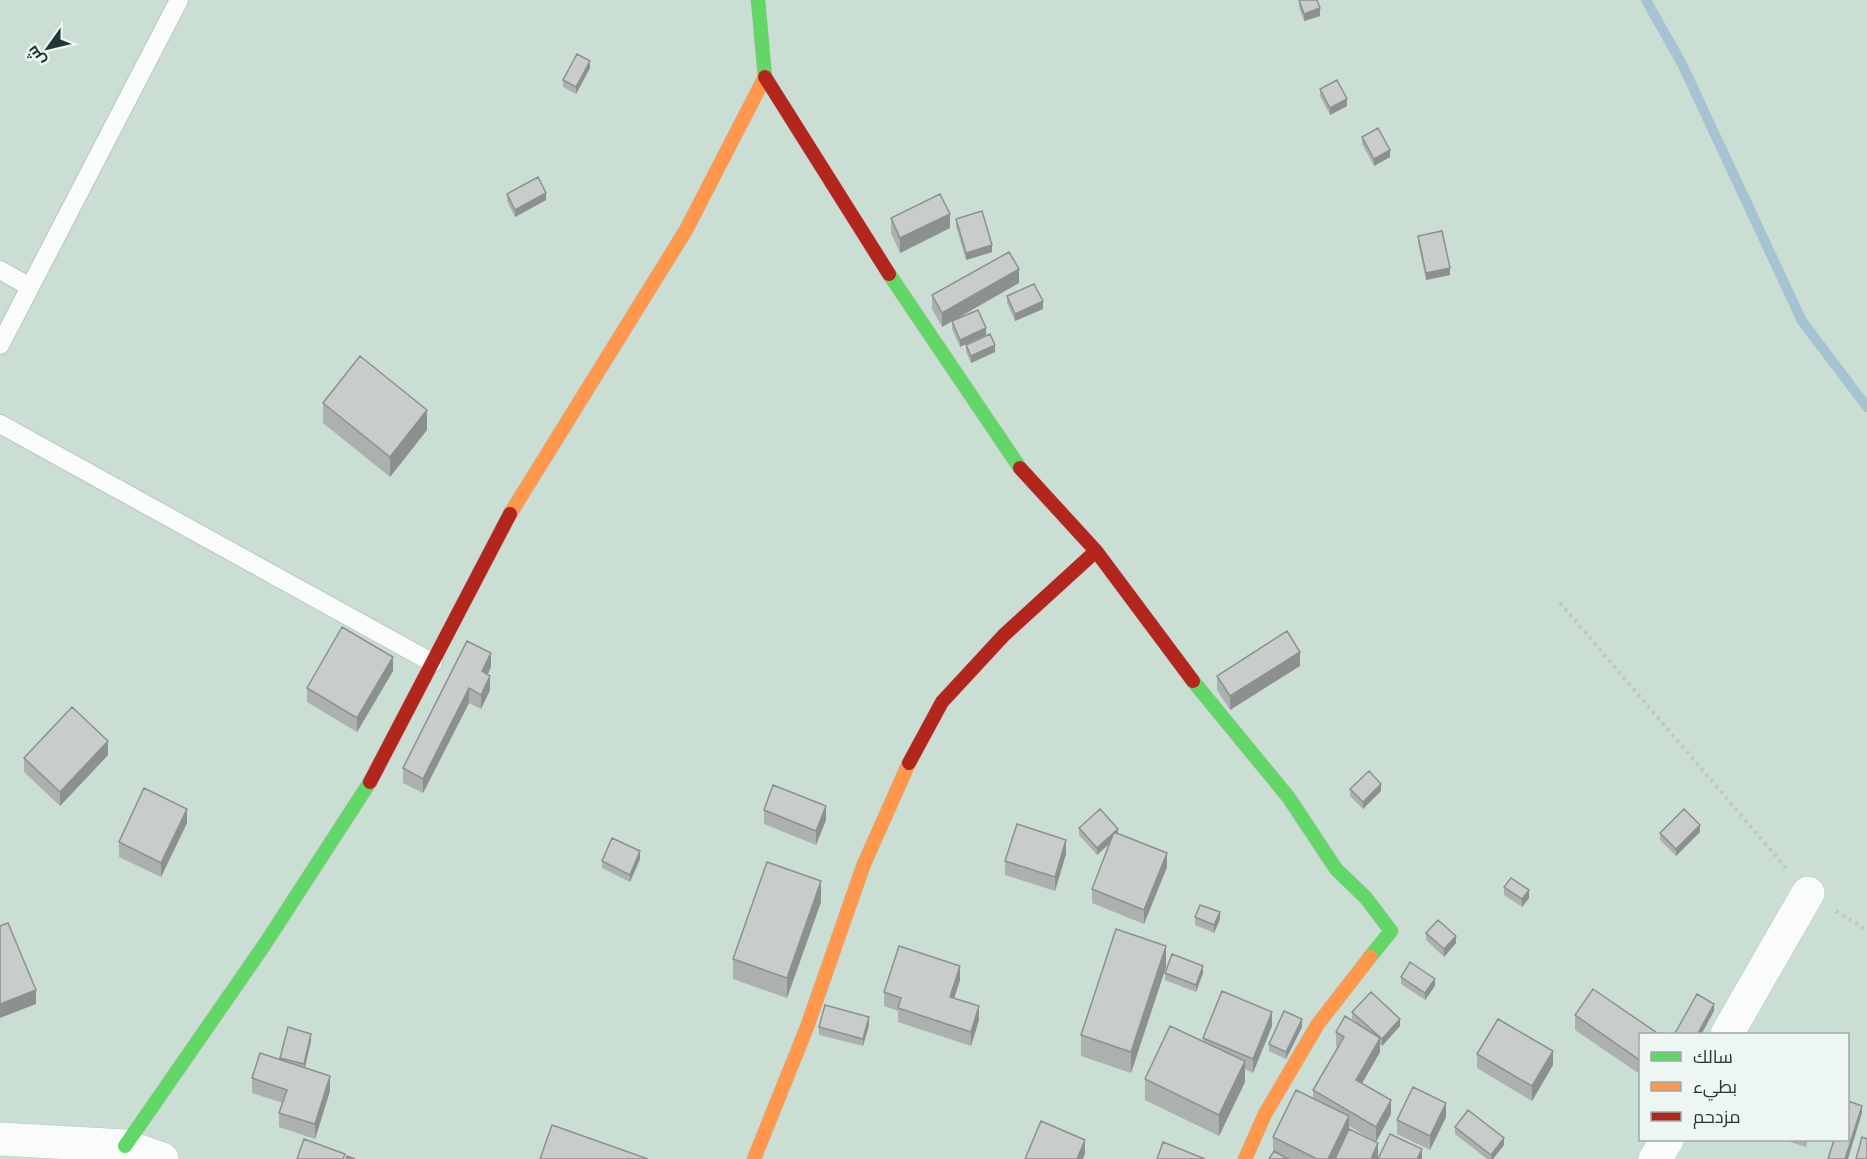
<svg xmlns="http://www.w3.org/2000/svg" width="1867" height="1159" font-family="'Fira Sans',Cairo,sans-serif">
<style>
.green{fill:#cbded4;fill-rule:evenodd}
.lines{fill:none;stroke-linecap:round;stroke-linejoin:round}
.stream{stroke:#a5c3d1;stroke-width:10}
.lane-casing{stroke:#bec3c2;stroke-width:20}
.street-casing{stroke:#bec3c2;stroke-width:34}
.fast-casing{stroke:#bec3c2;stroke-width:15}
.slow-casing{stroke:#bec3c2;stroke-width:15}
.jam-casing{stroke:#bec3c2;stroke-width:15}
.path{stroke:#bfc7c6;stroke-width:4;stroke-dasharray:3 4.5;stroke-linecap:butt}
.lane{stroke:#fafbfb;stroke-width:18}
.street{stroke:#fafbfb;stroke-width:33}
.fast{stroke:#63d668;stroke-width:14}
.slow{stroke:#ff974d;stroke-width:14}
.jam{stroke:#b3261e;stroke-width:14}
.wall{fill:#acb0af}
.shaded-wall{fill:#8c908f}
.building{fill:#c8cdcc;stroke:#8c908f;stroke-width:1.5}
</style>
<rect width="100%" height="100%" fill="#e1e6e5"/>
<path class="green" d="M0,0H1867V1159H0ZM1640,1034H1848V1140H1640Z"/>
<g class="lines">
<path class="stream" d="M1646,0L1682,64L1802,321L1867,407"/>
<g class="lane-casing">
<path id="lane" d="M0,270L30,287
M0,345L179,0
M0,424L433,663"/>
</g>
<g class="street-casing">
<path id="street" d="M1727,1034L1808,893
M0,1139L125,1146L162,1159
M1655,1159L1667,1140"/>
</g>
<g class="fast-casing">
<path id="fast" d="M758,0L765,77
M889,274L1020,468
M1193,681L1289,798L1336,869L1366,898L1391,931L1370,957
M125,1146L265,944L370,782"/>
</g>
<g class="slow-casing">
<path id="slow" d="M510,514L686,230L765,77
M754,1159L807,1027L864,864L909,763
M1245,1159L1265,1114L1318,1024L1370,957"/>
</g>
<g class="jam-casing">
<path id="jam" d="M765,77L889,274
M1020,468L1096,551L1193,681
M909,763L942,702L1004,635L1096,551
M370,782L510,514"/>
</g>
<path class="path" d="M1560,603L1787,869
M1836,911L1867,930"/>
<use href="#lane" class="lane"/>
<use href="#street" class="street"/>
<use href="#fast" class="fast"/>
<use href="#slow" class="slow"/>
<use href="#jam" class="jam"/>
</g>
<path class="wall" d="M1299,0L1320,16L1304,21L1299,7Z
M590,68L576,94L563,87V80Z
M1320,89L1347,106L1330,115L1320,96Z
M1362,137L1390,157L1374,166L1362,144Z
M507,194L546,200L515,217L507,201Z
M891,218L950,228L900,253L891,233Z
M956,219L992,252L966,260L956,226Z
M1418,236L1450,275L1426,280L1418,243Z
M1019,283L942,327L932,309V295Z
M1007,296L1043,309L1015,321L1007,303Z
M978,310L960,347L952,329V321Z
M966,345L995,352L971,363L966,352Z
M323,403L427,430L390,477L323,423Z
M467,641L491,667L488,674L490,690L481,709L469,703L423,793L403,783V768Z
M1300,666L1230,710L1217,690V676Z
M393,671L357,732L307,702V688Z
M108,755L60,806L24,772V758Z
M1350,789L1381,791L1363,809L1350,796Z
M764,810L826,820L816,845L764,824Z
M187,823L161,877L119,857V842Z
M1079,828L1118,833L1167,867L1144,924L1092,903V889L1109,844L1097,855L1079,835Z
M1700,832L1676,856L1660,840V833Z
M1066,854L1055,891L1005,875V861Z
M640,859L630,882L602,868V861Z
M1504,887L1529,898L1522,907L1504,895Z
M821,902L787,998L733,979V959Z
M1195,917L1220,919L1214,933L1195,925Z
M1426,933L1456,943L1444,957L1426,940Z
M1166,967L1131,1073L1081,1056V1035Z
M1165,973H1203L1196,992L1165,980Z
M1401,977L1435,986L1425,1000L1401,984Z
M960,980L954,998L979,1020L971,1046L898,1022V1011L884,1006V992Z
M1352,1012L1400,1026L1382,1046L1380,1045V1052L1362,1083L1391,1114L1376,1142L1349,1126L1335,1159H1288L1273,1151V1137L1313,1098V1090L1338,1048L1336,1046V1032L1358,1024L1352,1019Z
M1575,1015L1641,1035V1075L1575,1030Z
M869,1025L863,1046L819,1035V1027Z
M1272,1026L1253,1073L1245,1069V1082L1219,1136L1145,1100V1079L1203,1041V1038Z
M1302,1027L1286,1059L1269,1051V1044Z
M311,1041L305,1068L330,1091L315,1139L279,1127V1113L283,1103L252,1093V1078L280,1060V1058Z
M1477,1054L1553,1065L1532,1101L1477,1068Z
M1446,1117L1430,1150L1397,1134V1120Z
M1455,1127L1504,1145L1493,1159H1487L1455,1134Z
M1784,1140H1808L1806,1147Z"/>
<path class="shaded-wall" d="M1320,8V16L1304,21V14Z
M590,61V68L576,94V87Z
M1347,99V106L1330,115V108Z
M1390,150V157L1374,166V159Z
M546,193V200L515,217V210Z
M950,214V228L900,253V238Z
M992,245V252L966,260V253Z
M1450,268V275L1426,280V273Z
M1019,269V283L942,327V313Z
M1043,301V309L1015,321V314Z
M986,328V335L960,347V340Z
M995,345V352L971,363V356Z
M427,410V430L390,477V457Z
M1300,652V666L1230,710V696Z
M491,653V667L482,686V671Z
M393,657V671L357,732V718Z
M490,676V690L481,709V695Z
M469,688V703L423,793V779Z
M108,741V755L60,806V792Z
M1381,784V791L1363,809V802Z
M826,806V820L816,845V831Z
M187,809V823L161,877V863Z
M1700,825V832L1676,856V849Z
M1118,829V836L1097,855V848Z
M1066,840V854L1055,891V877Z
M640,851V859L630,882V875Z
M1167,853V867L1144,924V910Z
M821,881V902L787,998V978Z
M1529,890V898L1522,907V899Z
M1220,912V919L1214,933V925Z
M1456,936V943L1444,957V949Z
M1166,946V967L1131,1073V1052Z
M960,966V980L950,1011V997Z
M1203,966V973L1196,992V985Z
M1435,979V986L1425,1000V993Z
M36,990V1004L0,1018V1004Z
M1714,1004V1011L1701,1035H1697Z
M979,1006V1020L971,1046V1032Z
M1272,1012V1026L1253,1073V1059Z
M869,1017V1025L863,1046V1039Z
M1302,1019V1027L1286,1059V1052Z
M1400,1019V1026L1382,1046V1039Z
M311,1034V1041L304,1071V1064Z
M1380,1038V1052L1356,1094V1080Z
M1553,1051V1065L1532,1101V1086Z
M1245,1061V1082L1219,1136V1115Z
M330,1076V1091L315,1139V1124Z
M1391,1100V1114L1376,1142V1127Z
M1446,1103V1117L1430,1150V1136Z
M1862,1106V1113L1848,1159H1845Z
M1349,1116V1131L1335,1159H1328Z
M1504,1138V1145L1493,1159H1491V1155Z
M1085,1140V1154L1083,1159H1077Z
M1378,1143V1159H1371Z
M1422,1149V1159H1417Z"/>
<path class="building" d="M1299,0H1317L1320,8L1304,14Z
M577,54L590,61L576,87L563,80Z
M1337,80L1347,99L1330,108L1320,89Z
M1378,128L1390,150L1374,159L1362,137Z
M538,177L546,193L515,210L507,194Z
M940,194L950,214L900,238L891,218Z
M982,211L992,245L966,253L956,219Z
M1442,231L1450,268L1426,273L1418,236Z
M1009,252L1019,269L942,313L932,295Z
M1034,284L1043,301L1015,314L1007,296Z
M978,310L986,328L960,340L952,321Z
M990,334L995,345L971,356L966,345Z
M360,356L427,410L390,457L323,403Z
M342,627L393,657L357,718L307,688Z
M1287,631L1300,652L1230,696L1217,676Z
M467,641L491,653L482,671L490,676L481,695L469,688L423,779L403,768Z
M72,707L108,741L60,792L24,758Z
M1369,771L1381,784L1363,802L1350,789Z
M773,785L826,806L816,831L764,810Z
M144,788L187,809L161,863L119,842Z
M1100,809L1118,829L1097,848L1079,828Z
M1684,809L1700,825L1676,849L1660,833Z
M1017,824L1066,840L1055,877L1005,861Z
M1114,832L1167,853L1144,910L1092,889Z
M612,838L640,851L630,875L602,861Z
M767,862L821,881L787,978L733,959Z
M1511,878L1529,890L1522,899L1504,887Z
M1200,905L1220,912L1214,925L1195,917Z
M1438,920L1456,936L1444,949L1426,933Z
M8,923L36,990L0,1004V926Z
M1116,929L1166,946L1131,1052L1081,1035Z
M899,946L960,966L950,997L979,1006L971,1032L898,1008L901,998L884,992Z
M1172,954L1203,966L1196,985L1165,973Z
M1410,962L1435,979L1425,993L1401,977Z
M1593,989L1660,1035H1641V1061L1575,1015Z
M1222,991L1272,1012L1253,1059L1203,1038Z
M1371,992L1400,1019L1382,1039L1352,1012Z
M1697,994L1714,1004L1697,1035H1674Z
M825,1005L869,1017L863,1039L819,1027Z
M1284,1011L1302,1019L1286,1052L1269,1044Z
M1345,1016L1380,1038L1356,1080L1391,1100L1376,1127L1313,1090L1344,1037L1336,1032Z
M1498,1019L1553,1051L1532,1086L1477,1054Z
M1170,1026L1245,1061L1219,1115L1145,1079Z
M288,1027L311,1034L304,1064L280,1058Z
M260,1053L330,1076L315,1124L279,1113L287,1090L252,1078Z
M1413,1087L1446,1103L1430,1136L1397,1120Z
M1296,1090L1349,1116L1328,1159H1317L1273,1137Z
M1848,1101L1862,1106L1845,1159H1828L1834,1140H1848Z
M1468,1110L1504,1138L1491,1155L1455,1127Z
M1041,1121L1085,1140L1077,1159H1025Z
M552,1125L648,1159H540Z
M1349,1129L1378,1143L1371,1159H1335Z
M1390,1134L1422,1149L1417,1159H1378Z
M1862,1137L1867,1139V1159H1856Z
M304,1139L345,1154L343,1159H297Z
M1163,1142L1205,1159H1157Z
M1274,1151L1288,1159H1269Z
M347,1156L355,1159H346Z"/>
<rect x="1639" y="1033" width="210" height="108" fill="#eef6f3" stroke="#9caaa7" stroke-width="1.5"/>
<rect x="1651" y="1052" width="30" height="9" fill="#63d668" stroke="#9caaa7" stroke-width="1.5"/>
<text x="1693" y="1063" font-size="18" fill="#213735">سالك</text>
<rect x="1651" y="1082" width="30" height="9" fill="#ff974d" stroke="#9caaa7" stroke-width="1.5"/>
<text x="1693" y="1093" font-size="18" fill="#213735">بطيء</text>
<rect x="1651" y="1112" width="30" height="9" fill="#b3261e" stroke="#9caaa7" stroke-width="1.5"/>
<text x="1693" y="1123" font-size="18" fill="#213735">مزدحم</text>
<g transform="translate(48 48) rotate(236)" stroke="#eef6f3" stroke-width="4.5" paint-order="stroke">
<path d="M0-4.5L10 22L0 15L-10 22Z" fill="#213735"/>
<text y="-9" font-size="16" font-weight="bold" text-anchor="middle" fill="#213735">ش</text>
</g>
</svg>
